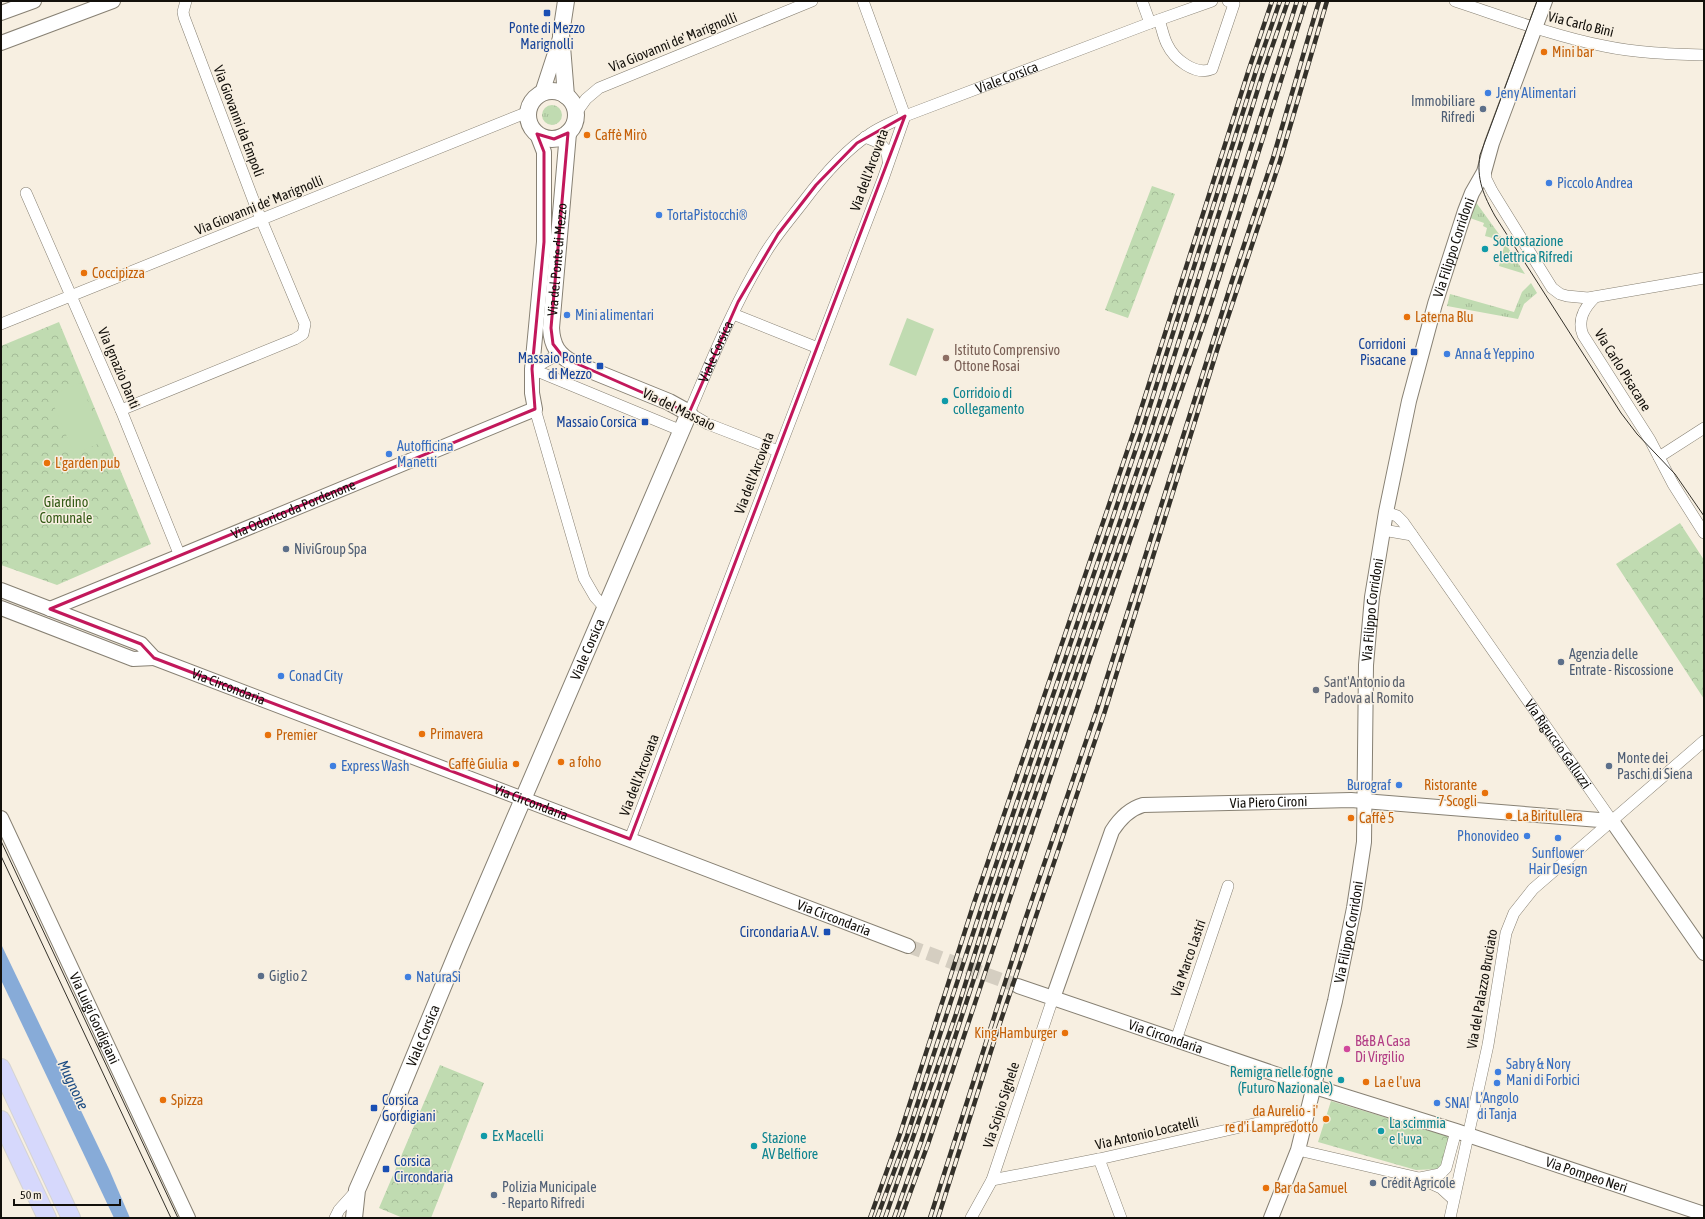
<svg xmlns="http://www.w3.org/2000/svg" width="1705" height="1219" font-family="'Asap Condensed',sans-serif">
<style>
.grass{fill:url(#grass-tufts)}
.forest{fill:url(#forest-crowns)}
.garden{fill:#c0dbb1}
.water{fill:#87abd8}
.lines{fill:none;stroke-linecap:round;stroke-linejoin:round}
.tertiary-tunnel{stroke:#d5cec1;stroke-width:14;stroke-dasharray:14 7;stroke-linecap:butt}
.minor-casing{stroke:#878073;stroke-width:12}
.tertiary-casing{stroke:#878073;stroke-width:16}
.secondary-casing{stroke:#878073;stroke-width:18}
.primary-casing{stroke:#d5d4d3;stroke-width:20}
.minor{stroke:#fff;stroke-width:11}
.tertiary{stroke:#fff;stroke-width:14}
.secondary{stroke:#fff;stroke-width:16}
.primary{stroke:#d6d8fc;stroke-width:18}
.tram{stroke:#34312a;stroke-width:1}
.rail-casing{stroke:#34312a;stroke-width:4.5}
.rail{stroke:#f7efe1;stroke-width:3;stroke-dasharray:9;stroke-linecap:butt}
.marked{fill:none;stroke:#c2185b;stroke-width:3;stroke-linejoin:round}
.transit-dot{fill:#1a4fb4;stroke:#f7efe1;stroke-width:1.5}
.food-dot{fill:#e8710a;stroke:#f7efe1;stroke-width:1.5}
.shop-dot{fill:#3f7fe0;stroke:#f7efe1;stroke-width:1.5}
.service-dot{fill:#5c6f8a;stroke:#f7efe1;stroke-width:1.5}
.culture-dot{fill:#0f9aa8;stroke:#f7efe1;stroke-width:1.5}
.education-dot{fill:#8d6e63;stroke:#f7efe1;stroke-width:1.5}
.worship-dot{fill:#6b7280;stroke:#f7efe1;stroke-width:1.5}
.hotel-dot{fill:#d1479c;stroke:#f7efe1;stroke-width:1.5}
.labels{text-anchor:middle;stroke-width:3;stroke-linejoin:round;paint-order:stroke}
.street-label{font-size:14px;fill:#13100b;stroke:#f7efe1}
.transit-label{font-size:14px;fill:#164399;stroke:#f7efe1;text-anchor:end}
.food-label{font-size:14px;fill:#c56008;stroke:#f7efe1;text-anchor:start}
.shop-label{font-size:14px;fill:#366cbe;stroke:#f7efe1;text-anchor:start}
.service-label{font-size:14px;fill:#4e5e75;stroke:#f7efe1;text-anchor:start}
.culture-label{font-size:14px;fill:#0d838f;stroke:#f7efe1;text-anchor:start}
.education-label{font-size:14px;fill:#785e54;stroke:#f7efe1;text-anchor:start}
.park-label{font-size:14px;fill:#325914;stroke:#f7efe1}
.worship-label{font-size:14px;fill:#5b616d;stroke:#f7efe1;text-anchor:start}
.hotel-label{font-size:14px;fill:#b23c85;stroke:#f7efe1;text-anchor:start}
.water-label{font-size:15px;font-style:italic;fill:#1c4c84;stroke:#f7efe1}
</style>
<defs>
<pattern id="grass-tufts" width="24" height="20" patternUnits="userSpaceOnUse"><rect width="24" height="20" fill="#c0dbb1"/><path d="M3 7l-1-3M5 7V3M7 7l1-3M15 17l-1-3M17 17v-4M19 17l1-3" fill="none" stroke="#a4bb97"/></pattern>
<pattern id="forest-crowns" width="20" height="18" patternUnits="userSpaceOnUse"><rect width="20" height="18" fill="#c0dbb1"/><path d="M2 6a3 3 0 1 1 6 0M12 15a3 3 0 1 1 6 0" fill="none" stroke="#a4bb97"/></pattern>
</defs>
<rect width="100%" height="100%" fill="#f7efe1"/>
<path class="grass" d="M542 115a10 10 0 1 1 20 0a10 10 0 1 1-20 0Z
M1475,201L1504,241L1485,236L1487,228L1483,226L1484,223L1470,218Z
M1505,243L1525,274L1499,266Z
M1531,283L1537,293L1524,304L1518,319L1447,306L1450,294L1514,312L1522,292Z"/>
<path class="forest" d="M1152,186L1175,194L1128,318L1105,310Z
M59,322L151,544L57,585L1,565V346Z
M1680,523L1704,560V699L1616,564Z
M440,1065L484,1083L431,1218H403L379,1208Z
M1331,1101L1447,1136L1449,1139L1442,1165L1439,1169L1416,1170L1318,1142Z"/>
<path class="garden" d="M907,318L934,329L916,376L889,365Z
M80,383L105,441L74,454L50,396Z"/>
<path class="water" d="M1,944L109,1169L130,1218H114L1,980Z"/>
<g class="lines">
<path class="tertiary-tunnel" d="M908,946L1018,986"/>
<g class="minor-casing">
<g id="minor">
<path d="M863,1L905,116"/>
<path d="M1142,1L1150,23"/>
<path d="M1455,1C1504,17 1553,36 1604,46C1637,53 1671,54 1704,55"/>
<path d="M1159,20C1162,28 1163,36 1167,44C1174,59 1195,76 1212,69L1234,4L1228,1"/>
<path d="M576,113L586,99L599,88L812,1"/>
<path d="M865,137C879,142 888,146 888,161"/>
<path d="M1485,169L1486,179L1492,191L1552,288L1560,294L1567,296L1588,298L1704,278"/>
<path d="M26,193L121,410L180,556"/>
<path d="M1595,297C1584,308 1577,320 1583,335L1650,440L1673,484L1704,533"/>
<path d="M733,314L818,348"/>
<path d="M1,324L528,112"/>
<path d="M532,369L682,431"/>
<path d="M532,369L559,354"/>
<path d="M535,409L584,578L595,597L606,609"/>
<path d="M121,410L295,339L303,334L305,324L256,207L184,17L183,12L186,1"/>
<path id="s1" d="M778,451L708,424L689,413C712,359 735,302 766,252C777,234 791,218 804,201C822,177 844,151 870,134C880,127 893,122 905,116L1150,23L1212,1"/>
<path d="M1659,457L1704,428"/>
<path id="s2" d="M1386,512L1397,516L1403,522L1612,821"/>
<path d="M1383,530L1412,535"/>
<path d="M630,839L883,179L905,116"/>
<path d="M1176,1040L1228,886"/>
<path d="M1298,1150L1419,1178L1441,1188L1453,1199"/>
<path d="M1099,1159L1121,1218"/>
<path d="M1420,1178L1440,1174L1446,1168L1456,1131"/>
<path d="M992,1180L1099,1159L1307,1112"/>
<path d="M335,1218L339,1210L357,1190"/>
<path d="M971,1218L992,1180L1053,998"/>
<path d="M1450,1218L1488,1045L1506,933L1514,913L1533,889L1704,741"/>
</g>
</g>
<g class="tertiary-casing">
<g id="tertiary">
<path d="M1,13L34,1"/>
<path d="M1,43L113,1"/>
<path d="M542,93L560,38"/>
<path id="s3" d="M1,590L141,644L154,658L908,946"/>
<path d="M1,608L133,659L154,658"/>
<path id="s4" d="M50,609L180,556L535,409L532,393V369L544,242V152L537,134"/>
<path id="s5" d="M1,818L188,1218"/>
<path id="s6" d="M1018,986L1299,1082L1456,1131L1704,1214"/>
<path id="s7" d="M1053,998L1112,831C1119,820 1129,809 1143,805L1351,800L1612,821L1704,953"/>
<path id="s8" d="M1271,1218L1298,1150L1335,1001L1354,908L1364,842L1366,665L1372,597L1386,512L1409,401L1435,304L1465,211L1472,193L1484,172L1492,143L1545,1"/>
</g>
</g>
<g class="secondary-casing">
<g id="secondary">
<path d="M566,1L561,34L566,96"/>
<circle cx="552" cy="115" r="24"/>
<path id="s9" d="M354,1218L357,1190L390,1115L459,948L689,413L669,402L573,363C558,355 552,346 551,328L568,133"/>
</g>
</g>
<g class="primary-casing">
<path id="primary" d="M1,1068L71,1218
M1,1120L47,1218"/>
</g>
<use href="#minor" class="minor"/>
<use href="#tertiary" class="tertiary"/>
<use href="#secondary" class="secondary"/>
<use href="#primary" class="primary"/>
<path class="tram" d="M1537,1L1480,155C1476,179 1484,196 1495,216L1621,413L1637,434L1675,474L1704,516
M1,841L178,1218
M1,856L171,1218"/>
<g class="rail-casing">
<path id="rail" d="M870,1218L900,1134L974,903L1135,428L1249,69L1272,1
M877,1218L907,1136L982,906L1142,431L1256,71L1280,1
M885,1218L956,1014L989,908L1150,433L1263,73L1288,1
M894,1218L921,1142L996,911L1198,316L1297,1
M901,1218L928,1144L1092,652L1213,297L1306,1
M930,1218L1025,920L1097,709L1232,281L1273,158L1319,1
M938,1218L998,1029L1105,711L1219,344L1280,161L1327,1"/>
</g>
<use href="#rail" class="rail"/>
</g>
<path class="marked" d="M905,116L630,839L154,658L141,644L50,609L535,409L532,369L544,242V152L537,134L554,139L568,133L551,328L553,344L564,358L689,413L738,302L778,234L816,185L857,143Z"/>
<g class="transit-dot">
<rect x="543" y="9" width="8" height="8" rx="2"/>
<rect x="1410" y="348" width="8" height="8" rx="2"/>
<rect x="596" y="362" width="8" height="8" rx="2"/>
<rect x="641" y="418" width="8" height="8" rx="2"/>
<rect x="823" y="928" width="8" height="8" rx="2"/>
<rect x="370" y="1104" width="8" height="8" rx="2"/>
<rect x="382" y="1165" width="8" height="8" rx="2"/>
</g>
<g class="food-dot">
<circle cx="1544" cy="52" r="4"/>
<circle cx="587" cy="135" r="4"/>
<circle cx="84" cy="273" r="4"/>
<circle cx="1407" cy="317" r="4"/>
<circle cx="47" cy="463" r="4"/>
<circle cx="422" cy="734" r="4"/>
<circle cx="268" cy="735" r="4"/>
<circle cx="561" cy="762" r="4"/>
<circle cx="516" cy="764" r="4"/>
<circle cx="1485" cy="793" r="4"/>
<circle cx="1509" cy="816" r="4"/>
<circle cx="1351" cy="818" r="4"/>
<circle cx="1065" cy="1033" r="4"/>
<circle cx="1366" cy="1082" r="4"/>
<circle cx="163" cy="1100" r="4"/>
<circle cx="1326" cy="1119" r="4"/>
<circle cx="1266" cy="1188" r="4"/>
</g>
<g class="shop-dot">
<circle cx="1488" cy="93" r="4"/>
<circle cx="1549" cy="183" r="4"/>
<circle cx="659" cy="215" r="4"/>
<circle cx="567" cy="315" r="4"/>
<circle cx="1447" cy="354" r="4"/>
<circle cx="389" cy="454" r="4"/>
<circle cx="281" cy="676" r="4"/>
<circle cx="333" cy="766" r="4"/>
<circle cx="1399" cy="785" r="4"/>
<circle cx="1527" cy="836" r="4"/>
<circle cx="1558" cy="838" r="4"/>
<circle cx="408" cy="977" r="4"/>
<circle cx="1498" cy="1072" r="4"/>
<circle cx="1497" cy="1083" r="4"/>
<circle cx="1437" cy="1103" r="4"/>
</g>
<g class="service-dot">
<circle cx="1483" cy="109" r="4"/>
<circle cx="286" cy="549" r="4"/>
<circle cx="1561" cy="662" r="4"/>
<circle cx="1609" cy="766" r="4"/>
<circle cx="261" cy="976" r="4"/>
<circle cx="1373" cy="1183" r="4"/>
<circle cx="494" cy="1195" r="4"/>
</g>
<g class="culture-dot">
<circle cx="1485" cy="249" r="4"/>
<circle cx="945" cy="401" r="4"/>
<circle cx="1341" cy="1080" r="4"/>
<circle cx="1381" cy="1131" r="4"/>
<circle cx="484" cy="1136" r="4"/>
<circle cx="754" cy="1146" r="4"/>
</g>
<circle class="education-dot" cx="946" cy="358" r="4"/>
<circle class="worship-dot" cx="1316" cy="690" r="4"/>
<circle class="hotel-dot" cx="1347" cy="1049" r="4"/>
<g class="labels">
<g class="street-label">
<text transform="translate(1581 24) rotate(14)" y="5">Via Carlo Bini</text>
<text transform="translate(673 42) rotate(-22)" y="5">Via Giovanni de' Marignolli</text>
<text dy="5" stroke="none"><textPath href="#s1" startOffset="582">Viale Corsica</textPath></text>
<text transform="translate(239 121) rotate(69)" y="5">Via Giovanni da Empoli</text>
<text transform="translate(869 170) rotate(-70)" y="5">Via dell'Arcovata</text>
<text transform="translate(259 205) rotate(-22)" y="5">Via Giovanni de' Marignolli</text>
<text dy="5" stroke="none"><textPath href="#s8" startOffset="993">Via Filippo Corridoni</textPath></text>
<text dy="5" stroke="none"><textPath href="#s9" startOffset="1112">Via del Ponte di Mezzo</textPath></text>
<text dy="5" stroke="none"><textPath href="#s1" startOffset="164">Viale Corsica</textPath></text>
<text transform="translate(119 368) rotate(67)" y="5">Via Ignazio Danti</text>
<text transform="translate(1623 370) rotate(58)" y="5">Via Carlo Pisacane</text>
<text transform="translate(679 409) rotate(26)" y="5">Via del Massaio</text>
<text transform="translate(754 473) rotate(-69)" y="5">Via dell'Arcovata</text>
<text dy="5" stroke="none"><textPath href="#s4" startOffset="263">Via Odorico da Pordenone</textPath></text>
<text dy="5" stroke="none"><textPath href="#s8" startOffset="621">Via Filippo Corridoni</textPath></text>
<text dy="5" stroke="none"><textPath href="#s9" startOffset="616">Viale Corsica</textPath></text>
<text dy="5" stroke="none"><textPath href="#s3" startOffset="249">Via Circondaria</textPath></text>
<text dy="5" stroke="none"><textPath href="#s2" startOffset="291">Via Riguccio Galluzzi</textPath></text>
<text transform="translate(639 775) rotate(-69)" y="5">Via dell'Arcovata</text>
<text dy="5" stroke="none"><textPath href="#s3" startOffset="573">Via Circondaria</textPath></text>
<text dy="5" stroke="none"><textPath href="#s7" startOffset="344">Via Piero Cironi</textPath></text>
<text dy="5" stroke="none"><textPath href="#s3" startOffset="897">Via Circondaria</textPath></text>
<text dy="5" stroke="none"><textPath href="#s8" startOffset="297">Via Filippo Corridoni</textPath></text>
<text transform="translate(1188 958) rotate(-71)" y="5">Via Marco Lastri</text>
<text transform="translate(1482 989) rotate(-80)" y="5">Via del Palazzo Bruciato</text>
<text dy="5" stroke="none"><textPath href="#s5" startOffset="221">Via Luigi Gordigiani</textPath></text>
<text dy="5" stroke="none"><textPath href="#s9" startOffset="196">Viale Corsica</textPath></text>
<text dy="5" stroke="none"><textPath href="#s6" startOffset="156">Via Circondaria</textPath></text>
<text transform="translate(1001 1105) rotate(-72)" y="5">Via Scipio Sighele</text>
<text transform="translate(1147 1133) rotate(-13)" y="5">Via Antonio Locatelli</text>
<text dy="5" stroke="none"><textPath href="#s6" startOffset="599">Via Pompeo Neri</textPath></text>
</g>
<g class="transit-label">
<text x="547" y="33" text-anchor="middle">Ponte di Mezzo<tspan x="547" dy="16">Marignolli</tspan></text>
<text x="1406" y="349">Corridoni<tspan x="1406" dy="16">Pisacane</tspan></text>
<text x="592" y="363">Massaio Ponte<tspan x="592" dy="16">di Mezzo</tspan></text>
<text x="637" y="427">Massaio Corsica</text>
<text x="819" y="937">Circondaria A.V.</text>
<text x="382" y="1105" text-anchor="start">Corsica<tspan x="382" dy="16">Gordigiani</tspan></text>
<text x="394" y="1166" text-anchor="start">Corsica<tspan x="394" dy="16">Circondaria</tspan></text>
</g>
<g class="food-label">
<text x="1552" y="57">Mini bar</text>
<text x="595" y="140">Caffè Mirò</text>
<text x="92" y="278">Coccipizza</text>
<text x="1415" y="322">Laterna Blu</text>
<text x="55" y="468">L'garden pub</text>
<text x="430" y="739">Primavera</text>
<text x="276" y="740">Premier</text>
<text x="569" y="767">a foho</text>
<text x="508" y="769" text-anchor="end">Caffè Giulia</text>
<text x="1477" y="790" text-anchor="end">Ristorante<tspan x="1477" dy="16">7 Scogli</tspan></text>
<text x="1517" y="821">La Biritullera</text>
<text x="1359" y="823">Caffè 5</text>
<text x="1057" y="1038" text-anchor="end">King Hamburger</text>
<text x="1374" y="1087">La e l'uva</text>
<text x="171" y="1105">Spizza</text>
<text x="1318" y="1116" text-anchor="end">da Aurelio - i'<tspan x="1318" dy="16">re d'i Lampredotto</tspan></text>
<text x="1274" y="1193">Bar da Samuel</text>
</g>
<g class="shop-label">
<text x="1496" y="98">Jeny Alimentari</text>
<text x="1557" y="188">Piccolo Andrea</text>
<text x="667" y="220">TortaPistocchi®</text>
<text x="575" y="320">Mini alimentari</text>
<text x="1455" y="359">Anna &amp; Yeppino</text>
<text x="397" y="451">Autofficina<tspan x="397" dy="16">Manetti</tspan></text>
<text x="289" y="681">Conad City</text>
<text x="341" y="771">Express Wash</text>
<text x="1391" y="790" text-anchor="end">Burograf</text>
<text x="1519" y="841" text-anchor="end">Phonovideo</text>
<text x="1558" y="858" text-anchor="middle">Sunflower<tspan x="1558" dy="16">Hair Design</tspan></text>
<text x="416" y="982">NaturaSì</text>
<text x="1506" y="1069">Sabry &amp; Nory<tspan x="1506" dy="16">Mani di Forbici</tspan></text>
<text x="1497" y="1103" text-anchor="middle">L’Angolo<tspan x="1497" dy="16">di Tanja</tspan></text>
<text x="1445" y="1108">SNAI</text>
</g>
<g class="service-label">
<text x="1475" y="106" text-anchor="end">Immobiliare<tspan x="1475" dy="16">Rifredi</tspan></text>
<text x="294" y="554">NiviGroup Spa</text>
<text x="1569" y="659">Agenzia delle<tspan x="1569" dy="16">Entrate - Riscossione</tspan></text>
<text x="1617" y="763">Monte dei<tspan x="1617" dy="16">Paschi di Siena</tspan></text>
<text x="269" y="981">Giglio 2</text>
<text x="1381" y="1188">Crédit Agricole</text>
<text x="502" y="1192">Polizia Municipale<tspan x="502" dy="16">- Reparto Rifredi</tspan></text>
</g>
<g class="culture-label">
<text x="1493" y="246">Sottostazione<tspan x="1493" dy="16">elettrica Rifredi</tspan></text>
<text x="953" y="398">Corridoio di<tspan x="953" dy="16">collegamento</tspan></text>
<text x="1333" y="1077" text-anchor="end">Remigra nelle fogne<tspan x="1333" dy="16">(Futuro Nazionale)</tspan></text>
<text x="1389" y="1128">La scimmia<tspan x="1389" dy="16">e l'uva</tspan></text>
<text x="492" y="1141">Ex Macelli</text>
<text x="762" y="1143">Stazione<tspan x="762" dy="16">AV Belfiore</tspan></text>
</g>
<g class="education-label">
<text x="954" y="355">Istituto Comprensivo<tspan x="954" dy="16">Ottone Rosai</tspan></text>
</g>
<g class="park-label">
<text x="66" y="507">Giardino<tspan x="66" dy="16">Comunale</tspan></text>
</g>
<g class="worship-label">
<text x="1324" y="687">Sant'Antonio da<tspan x="1324" dy="16">Padova al Romito</tspan></text>
</g>
<g class="hotel-label">
<text x="1355" y="1046">B&amp;B A Casa<tspan x="1355" dy="16">Di Virgilio</tspan></text>
</g>
<g class="water-label">
<text transform="translate(73 1085) rotate(65)" y="5">Mugnone</text>
</g>
</g>
<rect width="1705" height="1219" fill="none" stroke="#13100b" stroke-width="4"/>
<path d="M14 1199v6h106v-6" fill="none" stroke="#13100b" stroke-width="2"/>
<text x="20" y="1199" font-size="12" fill="#13100b" stroke="#f7efe1" stroke-width="3" paint-order="stroke">50 m</text>
</svg>
